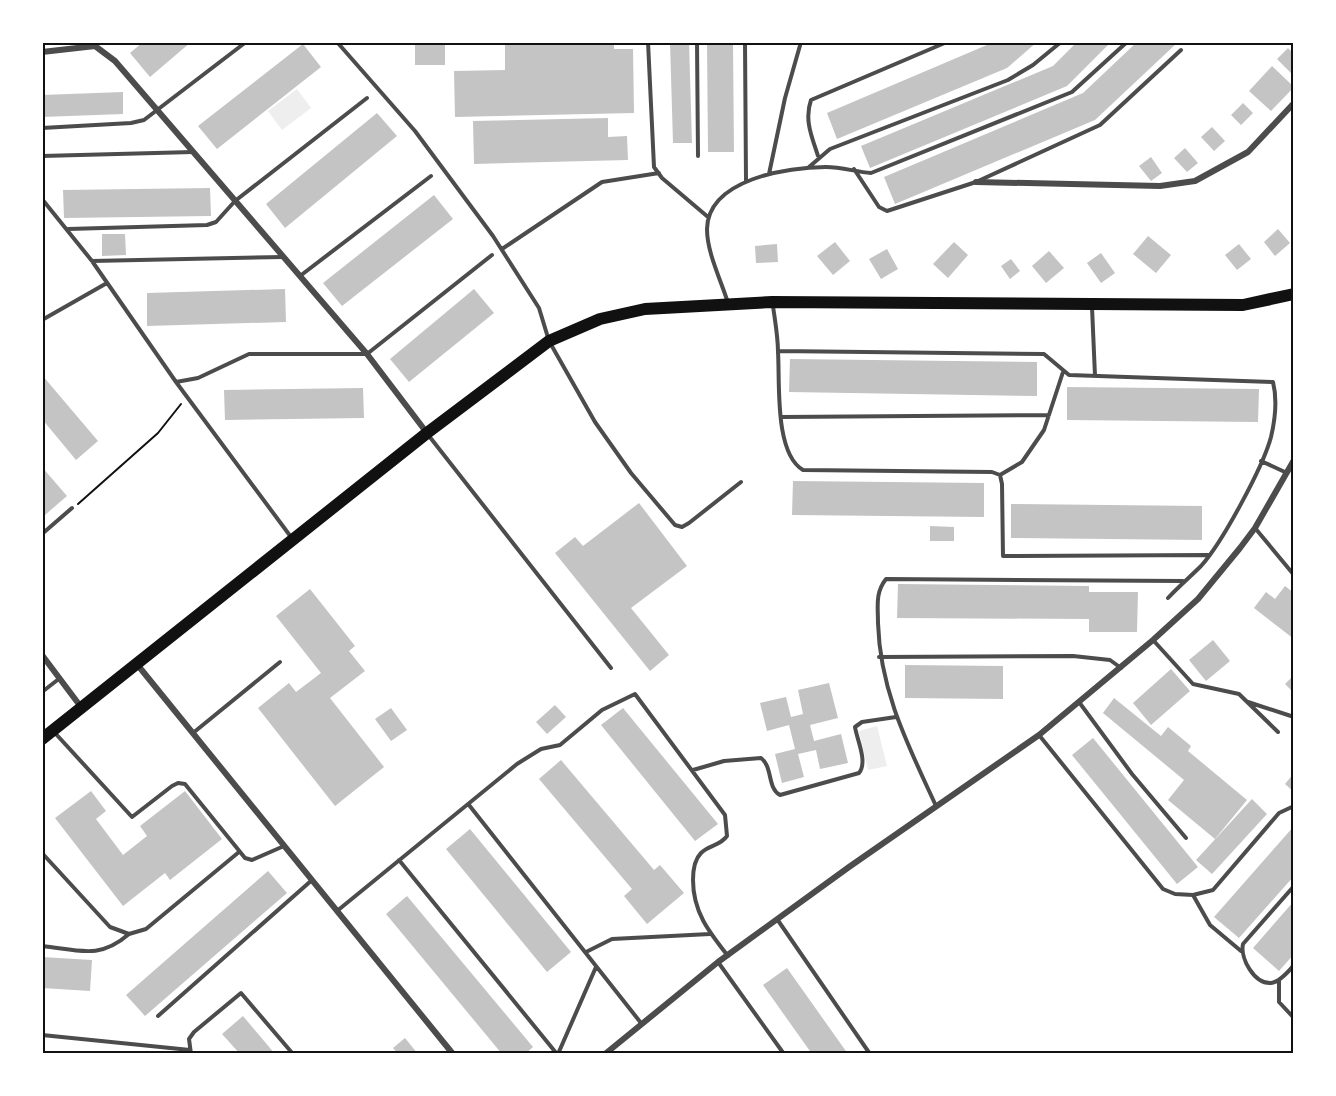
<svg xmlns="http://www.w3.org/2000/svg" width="1336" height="1096" font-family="Ubuntu,sans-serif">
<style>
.green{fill:#eee}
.building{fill:#c4c4c4}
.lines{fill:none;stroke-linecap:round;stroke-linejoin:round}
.path{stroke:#111;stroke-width:2}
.service{stroke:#4c4c4c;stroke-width:4}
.minor{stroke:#4c4c4c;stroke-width:6}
.primary{stroke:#111;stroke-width:12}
.neatline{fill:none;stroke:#111;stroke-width:2}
</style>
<rect width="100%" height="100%" fill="#fff"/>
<path class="green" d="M297,89L311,108L282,130L268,111Z
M877,726L887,766L868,770L859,731Z"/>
<path class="building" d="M143,42H191L150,77L130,53Z
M415,42H445V65H415Z
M505,42H614V49H633L634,113L455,117L454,71L505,70Z
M670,42H689L692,143H673Z
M707,42H733L734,152H708Z
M994,42H1037L1007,68L837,139L827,113Z
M1077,42H1111L1067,86L870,168L861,146L1053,66Z
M1137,42L1177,43L1095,120L895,204L884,177L1083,93Z
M303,44L321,67L217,149L198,126Z
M1288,48L1294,54L1292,74L1277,59Z
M1272,66L1294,87L1271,111L1249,91Z
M123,92V114L42,117V95Z
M1243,103L1253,113L1241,125L1231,115Z
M377,113L397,136L285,228L266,204Z
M608,118V137L627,136L628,160L474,164L473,121Z
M1212,127L1225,141L1214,151L1201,137Z
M1185,148L1198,163L1187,172L1174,158Z
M1151,157L1162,173L1151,181L1139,166Z
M210,188L211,216L64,218L63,190Z
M434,195L453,219L342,306L323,283Z
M1278,229L1290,243L1275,256L1264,242Z
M102,234H125L126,255L102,256Z
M1148,236L1171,255L1156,273L1133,254Z
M835,242L850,261L833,275L817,256Z
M954,242L968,255L948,278L933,264Z
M777,244L778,262L756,263L755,246Z
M1239,244L1251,259L1237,270L1225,255Z
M887,249L898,269L881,279L869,259Z
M1049,251L1064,268L1046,283L1032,266Z
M1101,253L1115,273L1101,283L1087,263Z
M1011,259L1020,271L1010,279L1001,266Z
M285,289L286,322L147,326V293Z
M474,289L494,313L409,382L390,359Z
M790,359L1037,362V396L789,392Z
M42,375L98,441L76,460L42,419Z
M1067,387L1259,389L1258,422L1067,420Z
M363,388L364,418L225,420L224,390Z
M42,467L67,496L45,515L42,511Z
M793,481L984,483V517L792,515Z
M639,503L687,566L631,608L669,655L650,671L555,553L575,537L583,546Z
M1011,504L1202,506V540L1011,538Z
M930,526L954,527V541H930Z
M898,584L1089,586V592H1138L1137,632H1089V619L897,618Z
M1285,586L1294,593V639L1254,608L1266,592L1275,599Z
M310,589L355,646L349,651L365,671L330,698L384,767L335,806L258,708L289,683L296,692L321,673L276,616Z
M1213,640L1230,661L1206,681L1189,660Z
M905,665L1003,666V699L905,698Z
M1171,669L1190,691L1151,725L1133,703Z
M1294,675V693L1285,684Z
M829,683L838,718L810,725L814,741L841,734L848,763L820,769L816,750L798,754L804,777L782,783L775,754L795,749L789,725L767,731L760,703L786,697L791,717L803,714L798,690Z
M1114,698L1161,736L1168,727L1191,746L1188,751L1247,800L1215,839L1168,800L1184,780L1103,713Z
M555,705L566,717L547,734L536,722Z
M391,708L407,730L391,741L375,719Z
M623,708L718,824L695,841L601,725Z
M1093,738L1198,867L1177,884L1072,755Z
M561,760L654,870L660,865L684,893L647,924L624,896L632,889L539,779Z
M1294,773V792L1285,784Z
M91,791L106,811L96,819L123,855L147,836L140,826L185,791L222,839L170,880L165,873L123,906L55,818Z
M1252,799L1267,814L1212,874L1196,860Z
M1294,826V876L1239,938L1214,917Z
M470,829L571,952L547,972L446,849Z
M268,871L287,893L145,1016L126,995Z
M407,896L533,1047L525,1054H502L386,914Z
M1294,901V954L1279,971L1253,948Z
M42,957L92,960L90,991L42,988Z
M787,968L848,1054H812L763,985Z
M243,1016L275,1054H240L222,1034Z
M405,1038L418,1054H398L393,1048Z"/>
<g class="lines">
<path class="path" d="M78,504L158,433L181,404"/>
<path class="service" d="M337,42L415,131L493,236L539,308L549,341L595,422L631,473L675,525L682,527L689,523L741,482
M648,42L654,167L662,178L708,217
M697,42L698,156
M745,42L746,181
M42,128L131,123L144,120L246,42
M42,156L193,152
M818,156C812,137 804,120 811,100L947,42
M809,167L830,149L1008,80L1033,65L1061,42
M854,169L879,207L887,211L976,182L1100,125L1181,50
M769,174L785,98L801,42
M42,199L92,261L176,382L291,537
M68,229L207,225L216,222L235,201L367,98
M502,249L602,182L659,173
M92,261L283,257
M300,276L431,176
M728,303C721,280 707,253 707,229C708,179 788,167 826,167C842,167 856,172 871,173L1072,92L1127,42
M773,306C775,321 778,336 778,352C780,381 774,453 803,470L992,472L1000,475L1002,484L1003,556L1208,555
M1092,307L1095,376
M42,320L107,283
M778,351L1044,354L1069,375L1273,382C1277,398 1275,420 1271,437C1263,467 1222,543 1201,566C1190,577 1178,587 1168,598
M176,382L198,378L249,354H367L492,255
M781,417L1049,415
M429,436L611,668
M1261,461L1287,473
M1000,475L1022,462L1044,430L1063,372
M1255,528L1294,575
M42,534L72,508
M1153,640L1193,684L1239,694L1278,732
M879,657L1073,656L1110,660L1121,668
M42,692L60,678
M1079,702L1132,774L1186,838
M1248,702L1294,717
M55,733L132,817L172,786L178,783L185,784L245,858L252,860L284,846
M193,733L280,662
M1039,735L1163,889L1175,894L1193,895L1213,890L1279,813L1294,806
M693,770L724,761L761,758C773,767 767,788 780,795L859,773C868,762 857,740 855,727L862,722L896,717
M469,805L641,1023
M936,806C908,745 880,691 878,623C878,606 875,593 886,579L1183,581
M42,853L110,927L129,934L146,929L239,852
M399,860L557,1054
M1294,886L1243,944C1240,958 1254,984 1271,983C1280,982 1289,971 1294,965
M1193,895L1210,925L1241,951
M337,911L517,764L541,749L560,745L602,710L635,694L725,815L727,836C720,846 709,845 701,853C694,860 693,871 693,880C693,912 709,932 728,956
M777,919L870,1054
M42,946C79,950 99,960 129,934
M586,952L612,939L710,934
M718,962L784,1054
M1279,980V1002L1294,1018
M158,1016L312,880
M42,1035L190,1050
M191,1054L189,1039L194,1032L241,993L293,1054
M558,1054L596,967"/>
<path class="minor" d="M42,52L95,46L115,61L367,354L427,433
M976,182L1160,186L1195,181L1248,152L1294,103
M42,655L81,707
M136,663L453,1054
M605,1054L718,962L849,867L1039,735L1153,640L1198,599L1240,548L1255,528L1294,460"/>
<path class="primary" d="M42,739L427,433L549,341L600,319L645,309L772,302L1243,305L1294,294"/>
</g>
<rect width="1336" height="1096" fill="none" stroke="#ffffff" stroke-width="87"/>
<rect x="44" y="44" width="1248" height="1008" class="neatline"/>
</svg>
